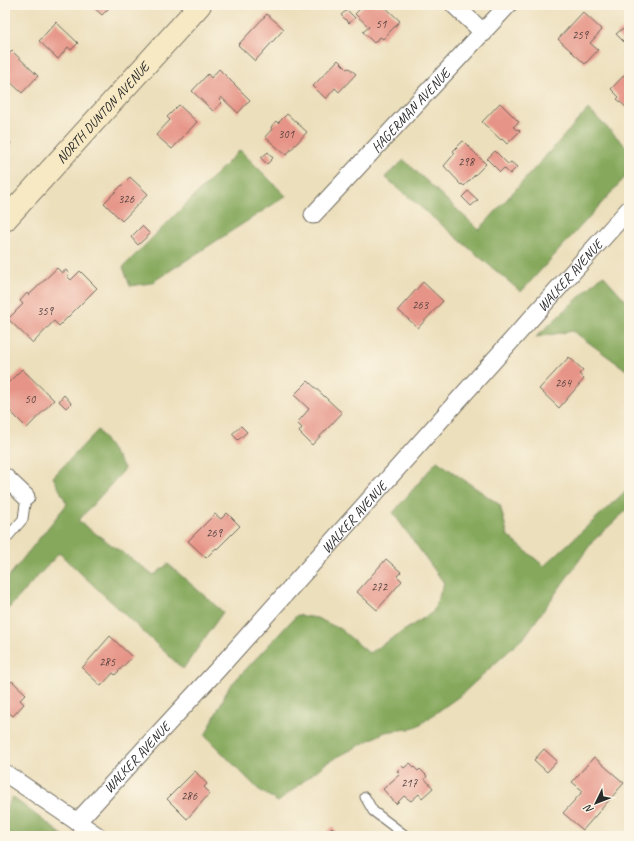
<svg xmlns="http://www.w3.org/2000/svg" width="634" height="841" font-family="Caveat,sans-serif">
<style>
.forest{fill:#85a85c;stroke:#586a44}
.building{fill:#e69487}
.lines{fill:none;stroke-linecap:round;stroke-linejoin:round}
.lane-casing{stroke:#6f6a5e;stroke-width:11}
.street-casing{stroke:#6f6a5e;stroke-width:19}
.secondary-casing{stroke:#6f6a5e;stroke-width:24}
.lane{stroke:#fff;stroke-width:9}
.street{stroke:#fff;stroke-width:17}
.secondary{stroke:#f6e9c3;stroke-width:22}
.labels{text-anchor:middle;stroke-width:3;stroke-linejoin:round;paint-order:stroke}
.number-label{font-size:12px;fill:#5a4542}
.street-label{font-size:14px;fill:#2b2b2b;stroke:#fcf5e5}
</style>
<rect width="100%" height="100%" fill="#fcf5e5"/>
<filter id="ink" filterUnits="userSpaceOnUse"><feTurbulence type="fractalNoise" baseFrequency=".025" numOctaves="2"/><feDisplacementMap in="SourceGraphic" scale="8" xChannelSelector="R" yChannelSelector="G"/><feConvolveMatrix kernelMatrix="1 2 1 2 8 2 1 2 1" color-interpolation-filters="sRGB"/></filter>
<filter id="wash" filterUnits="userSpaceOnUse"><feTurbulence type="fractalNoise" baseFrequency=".012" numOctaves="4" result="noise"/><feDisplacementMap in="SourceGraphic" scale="16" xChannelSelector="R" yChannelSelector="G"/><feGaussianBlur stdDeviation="0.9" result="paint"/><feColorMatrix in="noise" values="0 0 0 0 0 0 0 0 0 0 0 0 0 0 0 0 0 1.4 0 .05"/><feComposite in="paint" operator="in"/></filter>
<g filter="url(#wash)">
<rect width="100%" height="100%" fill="#ecdfbc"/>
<path class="forest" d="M588,109L629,149V173L521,292L385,177L404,160L479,230Z
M240,150L286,196L151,283L130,286L123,267Z
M603,275L629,304V372L573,331L536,337Z
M98,430L125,469L78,521L154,575L168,564L223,612L183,669L59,553L8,609L5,594V581L67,504L53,477Z
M437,461L500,505L508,536L544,566L629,488V508L593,541L525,636L461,695L415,728L385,732L326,763L278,802L258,789L205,736L229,687L297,615L317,618L340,629L369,653L433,612L444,583L393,513Z
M12,797L64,836H5V811Z"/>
<g id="blocks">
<path class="building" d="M91,5H112L102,15Z
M364,5H383L400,21L383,39L380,37L374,43L363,32L369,27L355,14Z
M347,10L355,18L349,23L341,15Z
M583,12L602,30L590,43L598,50L585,64L558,39Z
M267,14L284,29L255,61L238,45Z
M56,22L78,43L71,50L68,47L58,59L39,41Z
M622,29L629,36L624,42L616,34Z
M12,51L38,76L22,93L5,77V58Z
M338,60L347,69L349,68L356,74L339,92L335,88L326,99L313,86Z
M219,69L250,100L238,113L221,97L219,100L222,103L213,111L192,91L208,74L211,78Z
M629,70V110L617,99L619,97L611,89Z
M500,103L519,122L513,127L517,130L518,129L520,131L507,144L502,139L501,140L482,122Z
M179,105L197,122L172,149L156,135L170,120L167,117Z
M287,114L307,132L286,155L265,137L272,129L271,127L276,121L278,123Z
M5,138L11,143L5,150Z
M463,141L486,164L464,186L462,184L461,185L458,182H459L444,166L455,153L453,151Z
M495,151L508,164L511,162L517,167L510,174L504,168L500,172L487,159Z
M268,152L273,158L267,164L261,158Z
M130,177L148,194L122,221L104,203Z
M468,191L478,200L471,206L462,197Z
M142,226L150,234L138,245L131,237Z
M57,268L62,273L66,270L69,274L67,276L71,280L80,271L97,288L59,326L54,321L33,343L8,319L23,304L20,301L27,293L29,295Z
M423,282L443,301L418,328L398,310Z
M569,357L583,370L579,374L584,379L559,408L539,389Z
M22,369L54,400L27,428L7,408L11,404L5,398V386Z
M308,381L342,413L312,445L299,432L302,428L297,423L309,409L294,395Z
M64,395L71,403L66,408L59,401Z
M241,426L247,432L238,440L232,434Z
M227,513L240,526L217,549L216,548L206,558L188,541L215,514L221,519Z
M386,559L401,572L397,576L402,581L377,610L357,592Z
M110,636L132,657L115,675L113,673L101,686L82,668Z
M12,681L26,694L20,700L24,704L13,716L8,712L5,716V687L6,688Z
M544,749L557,761L547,772L534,760Z
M594,757L624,783L583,830L563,813L583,791L572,782Z
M410,763L418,771L420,769L427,776L425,779L433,788L422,798L419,794L411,801L404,796L396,804L383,789L400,774L397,771L402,766L404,768Z
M195,771L207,784L204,787L210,793L187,819L167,799Z
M332,827L341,836H323Z"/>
</g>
</g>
<g filter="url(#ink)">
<use href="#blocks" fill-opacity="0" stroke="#6f6a5e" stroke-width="1"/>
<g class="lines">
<g class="lane-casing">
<path id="lane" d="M5,540L23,519L26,497
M365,797L373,811L406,836"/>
</g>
<g class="street-casing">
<g id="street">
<path d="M454,5L484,33"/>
<path id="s1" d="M313,215L508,5"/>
<path d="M5,477L26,497"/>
<path d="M5,773L98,836"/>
<path id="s2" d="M77,822L219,668L629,209"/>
</g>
</g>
<g class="secondary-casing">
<g id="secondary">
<path id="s3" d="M5,220L200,5"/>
</g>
</g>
<use href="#lane" class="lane"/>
<use href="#street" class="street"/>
<use href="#secondary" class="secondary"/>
</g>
</g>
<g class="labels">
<g class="number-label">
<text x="381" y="28">51</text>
<text x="580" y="39">259</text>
<text x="286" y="138">301</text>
<text x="466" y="166">298</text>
<text x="126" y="203">326</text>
<text x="420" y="309">263</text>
<text x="45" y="315">359</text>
<text x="563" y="387">264</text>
<text x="30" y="403">50</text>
<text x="214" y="537">269</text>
<text x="379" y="591">272</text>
<text x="107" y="666">285</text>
<text x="409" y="787">217</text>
<text x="189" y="800">286</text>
</g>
<g class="street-label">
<text dy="5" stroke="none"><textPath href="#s1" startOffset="143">HAGERMAN AVENUE</textPath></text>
<text dy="5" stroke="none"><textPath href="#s3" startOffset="145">NORTH DUNTON AVENUE</textPath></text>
<text dy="5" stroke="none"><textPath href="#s2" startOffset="736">WALKER AVENUE</textPath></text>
<text dy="5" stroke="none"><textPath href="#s2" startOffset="412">WALKER AVENUE</textPath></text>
<text dy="5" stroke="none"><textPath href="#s2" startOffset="88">WALKER AVENUE</textPath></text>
</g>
</g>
<rect width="634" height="841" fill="none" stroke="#fcf5e5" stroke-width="20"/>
<g transform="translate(596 803) rotate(227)" stroke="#fcf5e5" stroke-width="3" paint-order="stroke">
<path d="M0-3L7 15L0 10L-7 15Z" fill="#2b2b2b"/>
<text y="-6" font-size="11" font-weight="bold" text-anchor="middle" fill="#2b2b2b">N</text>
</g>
</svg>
